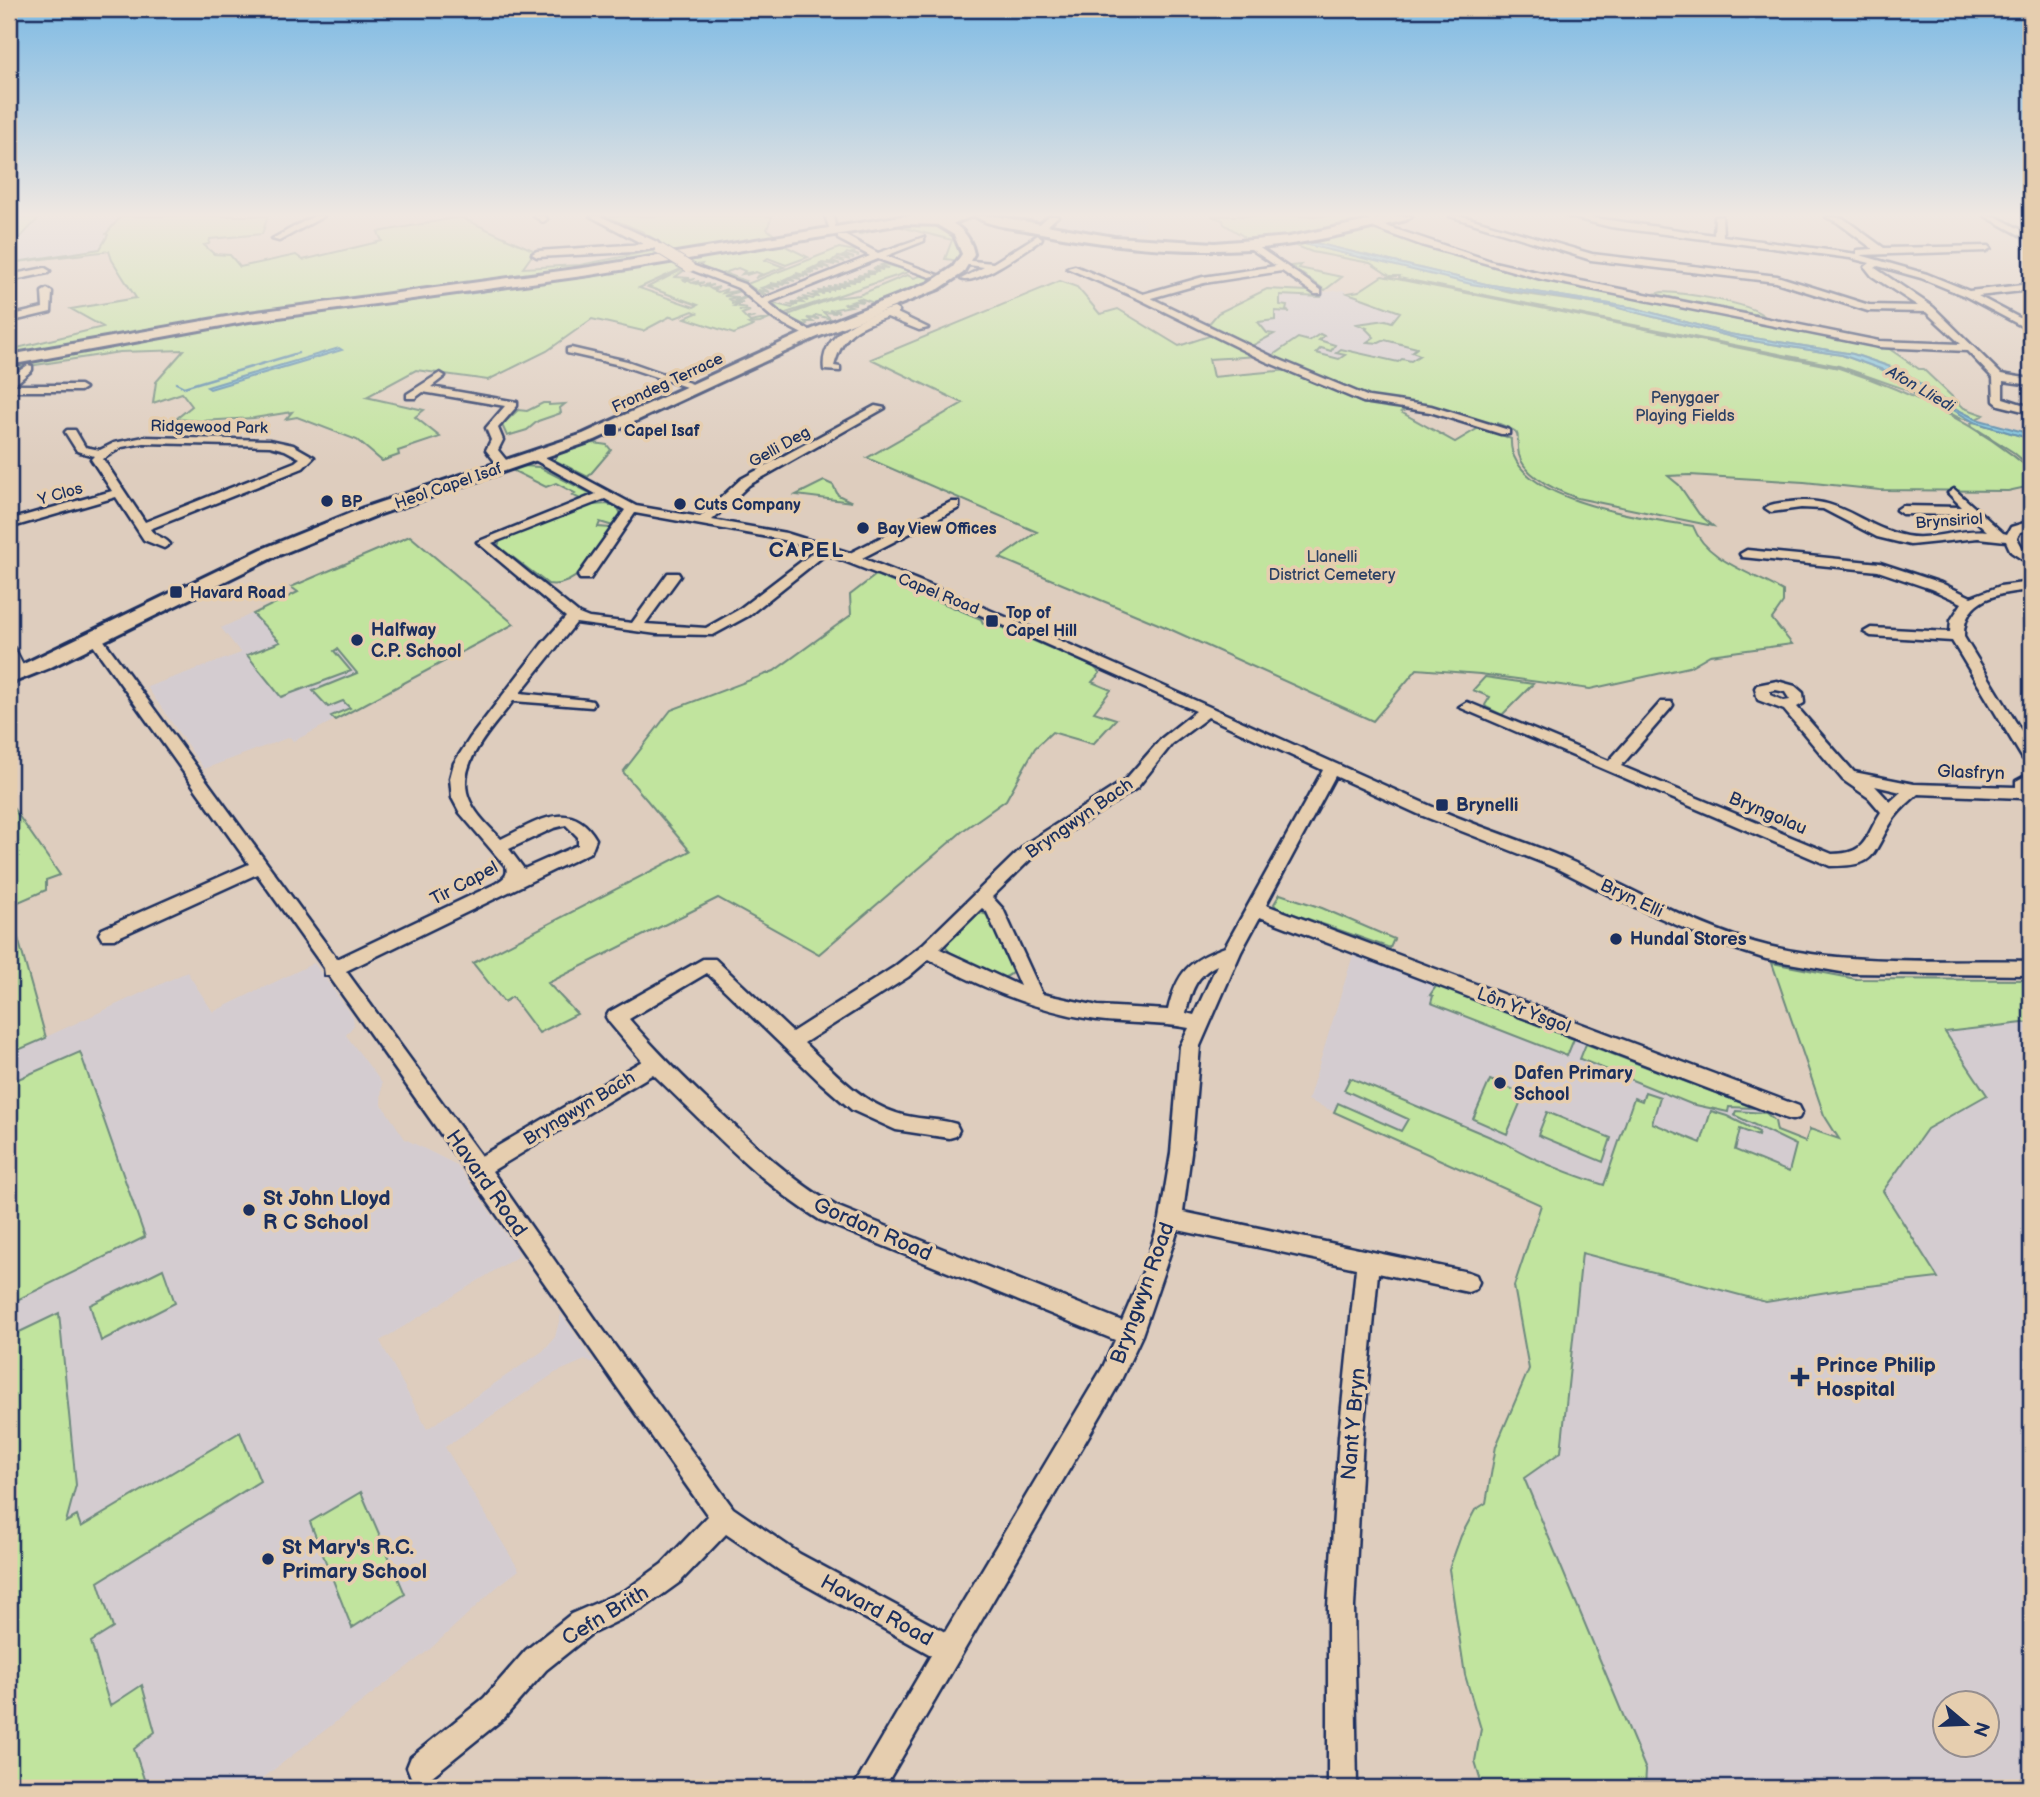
<svg xmlns="http://www.w3.org/2000/svg" width="2040" height="1797" font-family="'Balsamiq Sans',sans-serif">
<style>
.built{fill:#d4ccd0;fill-rule:evenodd}
.green{fill:#c1e49e;stroke:#6e8a7e;stroke-width:2}
.water{fill:#7cc4dd;stroke:#58a;stroke-width:2}
.lines{fill:none;stroke-linecap:round;stroke-linejoin:round}
.stream{stroke:#58a;stroke-width:2.5}
.street-casing{stroke:#1b2f5e;stroke-width:5}
.secondary-casing{stroke:#1b2f5e;stroke-width:6}
.primary-casing{stroke:#1b2f5e;stroke-width:6}
.street{fill:#e6ceaf;fill-rule:evenodd}
.secondary{fill:#e6ceaf;fill-rule:evenodd}
.primary{fill:#e6ceaf;fill-rule:evenodd}
.street-bridge-casing{stroke:#1b2f5e;stroke-width:12;stroke-linecap:butt}
.street-bridge{stroke:#e6ceaf;stroke-width:10}
.poi-dot{fill:#1b2f5e;stroke:#e6ceaf;stroke-width:2.5}
.labels{text-anchor:middle;stroke-width:7;stroke-linejoin:round;paint-order:stroke}
.far-street-label{font-size:16px;fill:#1b2f5e;stroke:#e6ceaf}
.far-water-label{font-size:16px;font-style:italic;fill:#253e6b;stroke:#e6ceaf}
.far-park-label{font-size:16px;fill:#2c4164;stroke:#e6ceaf}
.far-poi-label{font-size:16px;font-weight:bold;fill:#1b2f5e;stroke:#e6ceaf;text-anchor:start}
.poi-label{font-size:18px;font-weight:bold;fill:#1b2f5e;stroke:#e6ceaf;text-anchor:start}
.street-label{font-size:18px;fill:#1b2f5e;stroke:#e6ceaf}
.far-district-label{font-size:21px;font-weight:bold;letter-spacing:2px;fill:#1b2f5e;stroke:#e6ceaf}
.near-street-label{font-size:21px;fill:#1b2f5e;stroke:#e6ceaf}
.near-poi-label{font-size:21px;font-weight:bold;fill:#1b2f5e;stroke:#e6ceaf;text-anchor:start}
</style>
<rect width="100%" height="100%" fill="#decdbe"/>
<filter id="ink" filterUnits="userSpaceOnUse"><feTurbulence type="fractalNoise" baseFrequency=".0143" numOctaves="2"/><feDisplacementMap in="SourceGraphic" scale="14" xChannelSelector="R" yChannelSelector="G"/><feConvolveMatrix kernelMatrix="1 2 1 2 8 2 1 2 1" color-interpolation-filters="sRGB"/></filter>
<g filter="url(#ink)">
<path class="built" d="M9,216H268L262,234L9,263Z
M1062,216H1148L1149,219L1145,220L1146,231H1126L1121,239L1054,230Z
M1267,289L1308,291L1312,294L1343,290L1372,303L1399,310L1401,312L1393,321L1425,337L1423,369L1270,357L1207,326L1218,313Z
M410,536L514,624L310,733L293,741L290,737L204,769L147,687L241,653L221,628L298,592L291,587Z
M1354,952L1763,1111L1775,1121L1777,1131L1805,1142L1810,1129L1842,1171L1541,1205L1308,1100Z
M314,963L353,1017L354,1025L346,1035L382,1083L381,1103L405,1139L457,1165L520,1255L380,1341L427,1429L543,1351L555,1337L561,1314L595,1363L585,1360L555,1373L445,1447L519,1570L498,1586L429,1650L250,1788H9V1569L65,1523L59,1314L9,1337V1054L187,972L213,1012Z
M2031,1022V1788H1645L1646,1770L1524,1478L1561,1452L1582,1253L1766,1302L1852,1288L1937,1278L1882,1191L1927,1129L1987,1095L1945,1032ZM1946,1702H1988V1744H1946Z"/>
<path class="green" d="M41,216L10,248H9V222L13,217Z
M121,216H268L262,234L210,239L209,244L204,245L214,254L230,255L240,267L296,255L303,260L382,241L378,232L460,217L535,251L523,268L580,265L652,251L664,258L9,357V350L103,327L71,309L136,298L112,260L109,251L9,263L100,249L108,235L106,234Z
M605,216H772L767,229L779,239L678,254L641,231Z
M1211,216H1359L1361,221L1246,244L1243,236L1224,224L1223,220Z
M901,222H929L952,228L963,255L960,261L945,259L952,240L893,225L858,235Z
M1364,228L1376,229L1518,274L1885,346L1919,369H1923L1964,408L1984,415L1976,419L1956,409L1902,371L1853,354L1729,334L1635,308L1486,284L1303,240Z
M1296,242L1511,292L1611,306L1740,339L1842,355L1889,372L1971,420L1959,418L1907,390L1839,366L1399,278L1400,276H1390L1370,263L1312,252L1289,243Z
M779,243L808,257L786,265L768,258L765,260L784,267L755,278L761,274L756,272L746,275L752,272L742,274L745,271L738,268L724,273L746,281L744,282L700,267L702,264L696,265L685,259Z
M839,248L856,251L852,253L859,256L847,253L845,255L854,258L843,256L841,257L850,260L838,257L837,259L845,262L834,259L832,261L840,264L827,262L835,265L822,263L820,264L830,268L819,265L817,266L825,269L814,267L812,268L820,271L810,269L808,270L815,273L803,272L809,276L796,273L805,277L794,275L792,276L801,279L789,277L787,278L795,281L785,279L783,280L790,283L778,282L785,285L770,283L780,287L769,285L767,286L775,289L764,287L761,288L770,292L758,290L765,294H762L747,284Z
M668,261L681,269L639,288L694,307L698,305L648,287L683,269L685,270L675,277L690,278L684,280L686,281L695,279L689,281L692,283L699,281L694,283L696,284L704,282L699,284L701,286L709,284L703,286L705,287L713,285L708,287L711,289L719,287L713,290L718,292L727,289L723,293L743,290L724,296L739,297L729,299L732,301L750,296L731,304L743,302L734,306L747,308L739,310L750,311L742,314L746,318L756,317L747,319L750,322L772,318L760,323L749,324L753,326L734,334L685,318L697,313L693,311L675,318L671,316L643,331L592,319L547,351L488,380L416,370L366,397L424,410L415,417L440,437L398,451L399,455L382,461L357,440L297,417L286,419L292,412L254,418L201,421L176,419L192,406L182,393L153,403L156,382L184,350L120,352L9,369V362L227,322Z
M884,264L911,271L783,314L772,303L792,308L794,306L787,304L798,305L792,302L803,303L798,299L808,301L803,297L813,299L815,297L808,295L819,297L813,293L824,294L818,291L829,292L823,289L834,290L828,287L839,288L833,285L844,286L838,283L849,284L843,281L855,282L848,279L860,280L853,277L864,278L857,275L869,276L863,273L874,274L867,271L879,272L873,268L883,270L876,267L888,268L881,265Z
M1301,265L1299,268L1342,277L1325,290L1291,266Z
M907,275L914,278L923,275L936,280L874,303L860,298L857,299L864,302L854,301L851,302L856,304L848,303L845,304L851,306L835,309L839,312L829,310L836,313L823,312L831,319L816,315L814,317L819,319L807,318L813,322H805L807,324L805,325L785,316L834,298L859,295Z
M1382,276L1839,368C1909,391 1975,422 2031,470V486L2008,491L1880,490L1804,482L1690,475L1668,476L1679,485L1699,514L1713,526L1577,498C1558,491 1525,477 1519,455C1514,431 1527,435 1497,423L1491,426L1431,408L1384,403L1270,357L1298,338L1309,341L1320,334L1324,336L1319,340L1335,345L1331,351L1321,348L1316,353L1339,359L1345,355L1336,353L1341,349L1398,362L1402,359L1411,361L1420,355L1412,352L1417,348L1385,340L1379,343L1367,342L1374,337L1366,329L1367,328L1357,324L1386,320L1392,322L1400,312L1348,293L1359,291Z
M1060,281L1077,287L1100,314L1118,309L1179,346L1215,334L1260,356L1209,359L1213,377L1289,370L1364,404L1369,402L1410,408L1401,412L1455,442L1482,426L1511,439C1507,501 1648,519 1693,526C1706,561 1753,573 1783,591V603L1772,619L1792,644L1710,655L1689,667L1590,689L1480,674L1417,669L1373,721L1163,626L1000,558L1037,532L867,458L963,403L871,359Z
M1267,289L1308,291L1322,297L1280,295V305L1287,306L1286,311L1290,312L1275,311V320L1258,322L1267,333L1274,334L1250,347L1207,326L1218,313Z
M1662,292C1683,293 1749,302 1764,316L1654,294Z
M543,403H549V405L565,404L560,408L561,413L538,421L527,430L507,436L502,425L518,410L527,411Z
M1974,422L2031,439V467L2013,452L1972,426L1971,423Z
M594,443L607,445L611,450L588,477L554,460C561,448 581,446 594,443Z
M523,466L539,467L590,493L584,501L572,495L575,493L556,483L546,487L508,468Z
M824,481L833,485L838,495L852,502L796,495Z
M592,505L607,504L618,508L621,514L613,526L600,522L598,527L612,528C597,550 580,589 548,584L498,546L500,541L512,534Z
M410,536L514,624L335,720L331,716L350,708L343,701L328,707L313,691L357,673L337,649L334,651L351,671L281,697L247,655L280,642L253,614L298,592L291,587Z
M876,575L981,619L983,623L1002,627L1094,667L1100,673L1092,682L1111,690L1094,712L1116,719L1093,744L1052,732L1035,748L1006,800L965,829L819,954L718,898L548,983L577,1014L539,1033L512,997L504,1002L473,963L690,851L623,772L671,710L774,671L851,615L850,595Z
M1485,677L1533,684L1502,715L1486,707L1485,705L1490,697L1473,690Z
M9,802L60,875L46,880V890L9,906L46,1038L9,1054Z
M1280,894L1322,908L1394,939L1390,948L1277,908L1274,904Z
M971,914L981,913L991,916L1014,971C1011,974 1009,976 1005,977C993,981 944,957 946,944C948,934 964,922 971,914Z
M1772,963L1856,979L2031,980V1022L1945,1032L1987,1095L1927,1129L1883,1191L1938,1278L1852,1288L1766,1302L1582,1253L1561,1452L1524,1478L1646,1770L1645,1788H1483L1475,1761L1481,1729L1465,1675L1449,1569L1461,1536L1475,1510L1486,1503L1496,1446L1529,1369L1514,1286L1541,1205L1334,1112L1338,1103L1401,1131L1408,1119L1344,1090L1350,1078L1507,1144C1537,1162 1570,1174 1604,1185L1634,1098L1642,1101L1645,1092L1660,1097L1652,1123L1701,1143L1711,1111L1727,1116L1759,1132L1758,1136L1740,1129L1735,1150L1789,1172L1796,1145L1734,1115L1736,1111L1766,1113L1775,1121L1777,1131L1805,1142L1810,1129L1839,1139L1824,1115Z
M1437,985L1574,1039L1567,1056L1431,1003L1433,996L1430,995Z
M1586,1044L1755,1108L1729,1107L1728,1112L1691,1104L1580,1059Z
M80,1052L145,1237L9,1304V1083Z
M1490,1080L1524,1094L1507,1134L1473,1119Z
M1547,1112L1611,1138L1603,1162L1538,1135Z
M163,1269L175,1303L101,1341L90,1305Z
M59,1313L76,1485L66,1522L77,1516L81,1527L240,1432L260,1481L98,1582L113,1628L91,1642L110,1706L142,1685L155,1732L134,1749L147,1788H9V1337Z
M361,1492L405,1594L352,1628L310,1522Z"/>
<path class="water" d="M1303,240L1486,284L1635,308L1729,334L1853,354L1902,371L1956,409L1976,419L2031,434V439L1974,422L1889,372L1842,355L1740,339L1611,306L1471,284L1296,242Z
M339,348L342,350L210,389L207,387Z"/>
<g class="lines">
<path class="stream" d="M466,294L596,274
M176,383L184,387L298,353"/>
<g class="street-casing">
<path id="street" d="M314,216H324L279,241L272,239Z
M534,216H544L547,219L543,222Z
M590,216H600L657,242L662,247L633,252L537,257L532,254L537,251L643,244Z
M825,216H833L836,230H830Z
M1049,216H1058L1042,231H1036V227Z
M1366,216H1374L1380,224L1494,262L1541,273L1879,341L1961,344L1926,312L1868,311L1776,282L1591,260L1450,216H1462L1592,254L1777,276L1869,305L1918,306L1872,276L1865,267L1870,263L1850,258L1611,227L1566,216H1581L1714,235L1715,217L1722,216L1723,236L1857,254V250L1873,249L1837,222L1826,217L1843,218L1884,248L1989,246L1991,248L1986,251L1860,255L1927,274L1969,291L2031,284V290L1978,296L2031,324V331L1965,296L1921,278L1878,266L1875,268L1933,307L2001,374L2031,379V385L2003,381V398L2031,407V413L1999,405L1994,401L1993,378L1967,351L1879,347L1541,279L1421,245L1374,228Z
M1985,216H1995L2031,235V241Z
M838,235H844L878,253L924,237V241L886,256L938,275L930,277L878,259L768,303L782,315L814,333V337L810,338L774,319L738,288L684,267L692,265L744,284L762,299L870,256L838,239Z
M1038,235L1042,238L1041,240C1027,249 975,287 961,279L984,267L961,264V260L993,263Z
M1251,242L1321,290V294H1315L1282,271L1204,283L1151,298L1273,357L1369,397L1431,406L1509,430V434H1501L1430,412L1363,402L1265,361L1139,299L1067,268L1075,266L1143,294L1203,277L1276,266L1248,247L1246,245Z
M45,268L50,271L48,273L9,281V275Z
M47,289L52,292L51,312L9,322V316L43,308L42,292Z
M894,308L899,311L897,313L928,328L919,330L887,317C856,328 844,332 834,366L840,367V371L824,370C819,332 865,316 894,308Z
M571,348L627,361L701,387L692,389L620,365L567,353V349Z
M28,365L32,366V370L14,385H80L85,388L80,391H9V378Z
M440,373L445,376L431,387L517,402V406L498,428L503,440L498,450L511,466L509,469H501L486,450L491,440L486,428L505,406L423,392L415,398H407V394Z
M875,406L885,408L749,485L712,520L786,533L850,553L951,502H959V508L862,558C1053,633 1238,721 1426,804C1472,825 1520,839 1566,859C1633,888 1697,929 1768,946C1855,966 1943,959 2031,961V975L1847,973L1766,959L1720,944L1617,899L1556,868L1418,814L1335,776L1266,905L1799,1106L1802,1112L1799,1118L1792,1120L1785,1118L1260,917L1241,952L1200,1046L1191,1153L1183,1212L1468,1272L1476,1275L1479,1282L1476,1289L1468,1292L1378,1273L1363,1436L1354,1607L1357,1788H1328V1607L1339,1436L1356,1268L1178,1230L1142,1335L1120,1382L884,1788H853L931,1655L782,1572L726,1534L680,1582L644,1608L591,1634L546,1670L504,1718L431,1777L421,1781L411,1777L407,1767L411,1757L484,1698L526,1650L571,1614L626,1590L662,1564L708,1516C580,1336 457,1155 329,976L325,975L324,968L257,874L114,939H102L99,934L102,929L249,864L90,641V635H100L337,959L495,884C502,879 509,876 506,867L460,813L452,798L450,778L454,763L470,738L542,644L566,617L477,542L596,494L531,458V454H539L636,506L700,517L741,479ZM605,499L625,510L578,576L580,579H590L635,513L784,540L815,551L738,610L706,628L645,624L680,576L678,573H668L632,623L589,618L579,614L492,543ZM826,554L967,609L1196,711L1162,738L1125,780L1027,843L922,945L894,967L792,1032L715,959H703L609,1012L606,1017L609,1022L642,1061L481,1156L346,971L591,852L596,839C571,796 535,823 501,839C490,828 477,816 470,801C453,765 494,727 513,701L592,707L594,704L592,701L587,700L520,693L576,623L657,634L713,635L748,616ZM1208,717L1323,770L1225,947C1189,960 1177,972 1168,1010L1098,1006L1042,994L1003,909L992,897L1039,851L1137,788L1172,744ZM566,825L578,837V845L524,869L509,849L554,828ZM982,908L987,912L1020,986L940,949ZM929,959C981,988 1037,1011 1097,1020C1127,1024 1158,1022 1189,1028L1180,1046L1171,1153L1160,1219L1143,1272L1122,1321L836,1206C793,1181 759,1149 723,1115C690,1084 658,1053 629,1019L707,973L821,1083L852,1110L896,1130L949,1138L956,1136L959,1130L956,1124C937,1118 916,1120 896,1113C859,1101 832,1069 804,1043L908,977ZM1217,965L1194,1015L1186,1013C1191,991 1196,975 1217,965ZM653,1074C707,1125 757,1181 820,1220L1115,1340L1103,1367L945,1632L800,1554L733,1508L601,1327L492,1171Z
M67,430H75L85,447L100,450L114,443L144,437L270,440L293,445L314,457L303,468L150,529C155,537 165,537 170,544L164,548L144,540L116,497L9,528V520L112,491L91,459L94,456L77,451L65,432ZM144,443L270,446L285,450L300,458L295,462L145,522L103,459L122,447Z
M1954,489L2003,533L2007,534L2011,527L2031,521V529L2020,532L2017,538L2022,547L2031,555V565L2011,552L2006,541L1978,538L1910,545L1877,537L1823,509L1801,508L1771,512L1765,508C1771,503 1781,503 1790,502C1842,495 1860,527 1906,536C1932,541 1960,528 1987,531L1970,515L1902,514L1896,510L1902,506L1962,507L1948,493Z
M1747,550L1880,563L1941,583L1971,597L2000,586L2031,582V590C2000,593 1963,597 1964,637L2031,747V764L2023,759L1952,641L1871,636L1864,632L1871,628L1950,632L1951,620L1962,603L1931,589L1878,571L1742,557L1740,554Z
M9,647L14,648L27,673L25,676L20,677C7,674 8,657 9,647Z
M1777,681L1795,686L1803,693L1804,703L1797,707L1854,772L1914,784L2016,787V781L2031,773V804L2025,803L2022,798L1918,794C1908,803 1898,811 1891,823C1870,857 1877,866 1830,866L1459,707L1467,702L1472,704L1609,761L1661,702H1671L1673,705L1671,708L1621,766L1832,854C1868,854 1864,838 1881,812L1869,798L1843,780L1784,710L1758,700L1755,688L1757,685ZM1776,690L1785,692L1790,700L1784,701L1770,695V691ZM1875,786L1901,792L1890,802Z"/>
</g>
<g class="secondary-casing">
<path id="secondary" d="M975,216H995L1114,237L1215,243L1289,237L1392,216H1412L1406,220C1354,232 1302,245 1249,249C1178,253 1106,246 1036,232C1019,228 989,227 975,216Z
M937,217C957,223 970,233 974,254L963,273L939,289L815,338L595,440L375,516L274,557L49,668L9,684V671L262,549L363,508L583,434L805,332L929,283L953,267L962,254L954,235L931,221Z"/>
</g>
<g class="primary-casing">
<path id="primary" d="M902,216H973L949,225L902,224L590,275L249,321L9,365V355L249,313L590,267Z"/>
</g>
<use href="#street" class="street"/>
<use href="#secondary" class="secondary"/>
<use href="#primary" class="primary"/>
<g class="street-bridge-casing">
<path id="street-bridge" d="M660,249L689,267"/>
</g>
<use href="#street-bridge" class="street-bridge"/>
</g>
</g>
<linearGradient id="sky" x2="0" y2="1"><stop stop-color="#7dbae4"/><stop offset="0.46" stop-color="#f0e8e2"/><stop offset="1" stop-color="#f0e8e2" stop-opacity="0"/></linearGradient>
<rect width="2040" height="467" fill="url(#sky)"/>
<g class="poi-dot">
<rect x="603" y="423" width="14" height="14" rx="3.5"/>
<circle cx="327" cy="501" r="7"/>
<circle cx="680" cy="504" r="7"/>
<circle cx="863" cy="528" r="7"/>
<rect x="169" y="585" width="14" height="14" rx="3.5"/>
<rect x="985" y="614" width="14" height="14" rx="3.5"/>
<circle cx="357" cy="640" r="7"/>
<rect x="1435" y="798" width="14" height="14" rx="3.5"/>
<circle cx="1616" cy="939" r="7"/>
<circle cx="1500" cy="1083" r="7"/>
<circle cx="249" cy="1210" r="7"/>
<path d="M1796.5 1366.5h7v7h7v7h-7v7h-7v-7h-7v-7h7z"/>
<circle cx="268" cy="1559" r="7"/>
</g>
<g class="labels">
<g class="far-street-label">
<text transform="translate(667 382) rotate(-25)" y="6">Frondeg Terrace</text>
<text transform="translate(209 426) rotate(1)" y="6">Ridgewood Park</text>
<text transform="translate(779 446) rotate(-29)" y="6">Gelli Deg</text>
<text transform="translate(448 485) rotate(-19)" y="6">Heol Capel Isaf</text>
<text transform="translate(60 493) rotate(-16)" y="6">Y Clos</text>
<text transform="translate(1949 520) rotate(-4)" y="6">Brynsiriol</text>
<text transform="translate(939 593) rotate(22)" y="6">Capel Road</text>
</g>
<g class="far-water-label">
<text transform="translate(1921 388) rotate(30)" y="6">Afon Lliedi</text>
</g>
<g class="far-park-label">
<text x="1685" y="403">Penygaer<tspan x="1685" dy="18">Playing Fields</tspan></text>
<text x="1332" y="562">Llanelli<tspan x="1332" dy="18">District Cemetery</tspan></text>
</g>
<g class="far-poi-label">
<text x="624" y="436">Capel Isaf</text>
<text x="341" y="507">BP</text>
<text x="694" y="510">Cuts Company</text>
<text x="877" y="534">Bay View Offices</text>
<text x="190" y="598">Havard Road</text>
<text x="1006" y="618">Top of<tspan x="1006" dy="18">Capel Hill</tspan></text>
</g>
<g class="poi-label">
<text x="371" y="636">Halfway<tspan x="371" dy="21">C.P. School</tspan></text>
<text x="1456" y="811">Brynelli</text>
<text x="1630" y="945">Hundal Stores</text>
<text x="1514" y="1079">Dafen Primary<tspan x="1514" dy="21">School</tspan></text>
</g>
<g class="street-label">
<text transform="translate(1971 772) rotate(2)" y="6">Glasfryn</text>
<text transform="translate(1768 813) rotate(23)" y="6">Bryngolau</text>
<text transform="translate(1079 818) rotate(-35)" y="6">Bryngwyn Bach</text>
<text transform="translate(464 883) rotate(-28)" y="6">Tir Capel</text>
<text transform="translate(1632 898) rotate(25)" y="6">Bryn Elli</text>
<text transform="translate(1524 1010) rotate(21)" y="6">Lôn Yr Ysgol</text>
<text transform="translate(579 1108) rotate(-31)" y="6">Bryngwyn Bach</text>
</g>
<g class="far-district-label">
<text x="807" y="557">CAPEL</text>
</g>
<g class="near-street-label">
<text transform="translate(487 1183) rotate(55)" y="7">Havard Road</text>
<text transform="translate(873 1229) rotate(24)" y="7">Gordon Road</text>
<text transform="translate(1142 1293) rotate(-70)" y="7">Bryngwyn Road</text>
<text transform="translate(1353 1424) rotate(-85)" y="7">Nant Y Bryn</text>
<text transform="translate(877 1610) rotate(29)" y="7">Havard Road</text>
<text transform="translate(605 1615) rotate(-31)" y="7">Cefn Brith</text>
</g>
<g class="near-poi-label">
<text x="263" y="1205">St John Lloyd<tspan x="263" dy="24">R C School</tspan></text>
<text x="1816" y="1372">Prince Philip<tspan x="1816" dy="24">Hospital</tspan></text>
<text x="282" y="1554">St Mary's R.C.<tspan x="282" dy="24">Primary School</tspan></text>
</g>
</g>
<rect width="2040" height="1797" fill="none" stroke="#e6ceaf" stroke-width="35"/>
<rect x="18" y="18" width="2005" height="1762" fill="none" stroke="#1b2f5e" stroke-width="2.5" filter="url(#ink)"/>
<g transform="translate(1966 1724) rotate(109)"><circle r="33" fill="#e6ceaf" stroke="#958e8f" stroke-width="2"/>
<path d="M0-5L12 26L0 18L-12 26Z" fill="#1b2f5e"/>
<text y="-10" font-size="19" font-weight="bold" text-anchor="middle" fill="#1b2f5e">N</text>
</g>
</svg>
